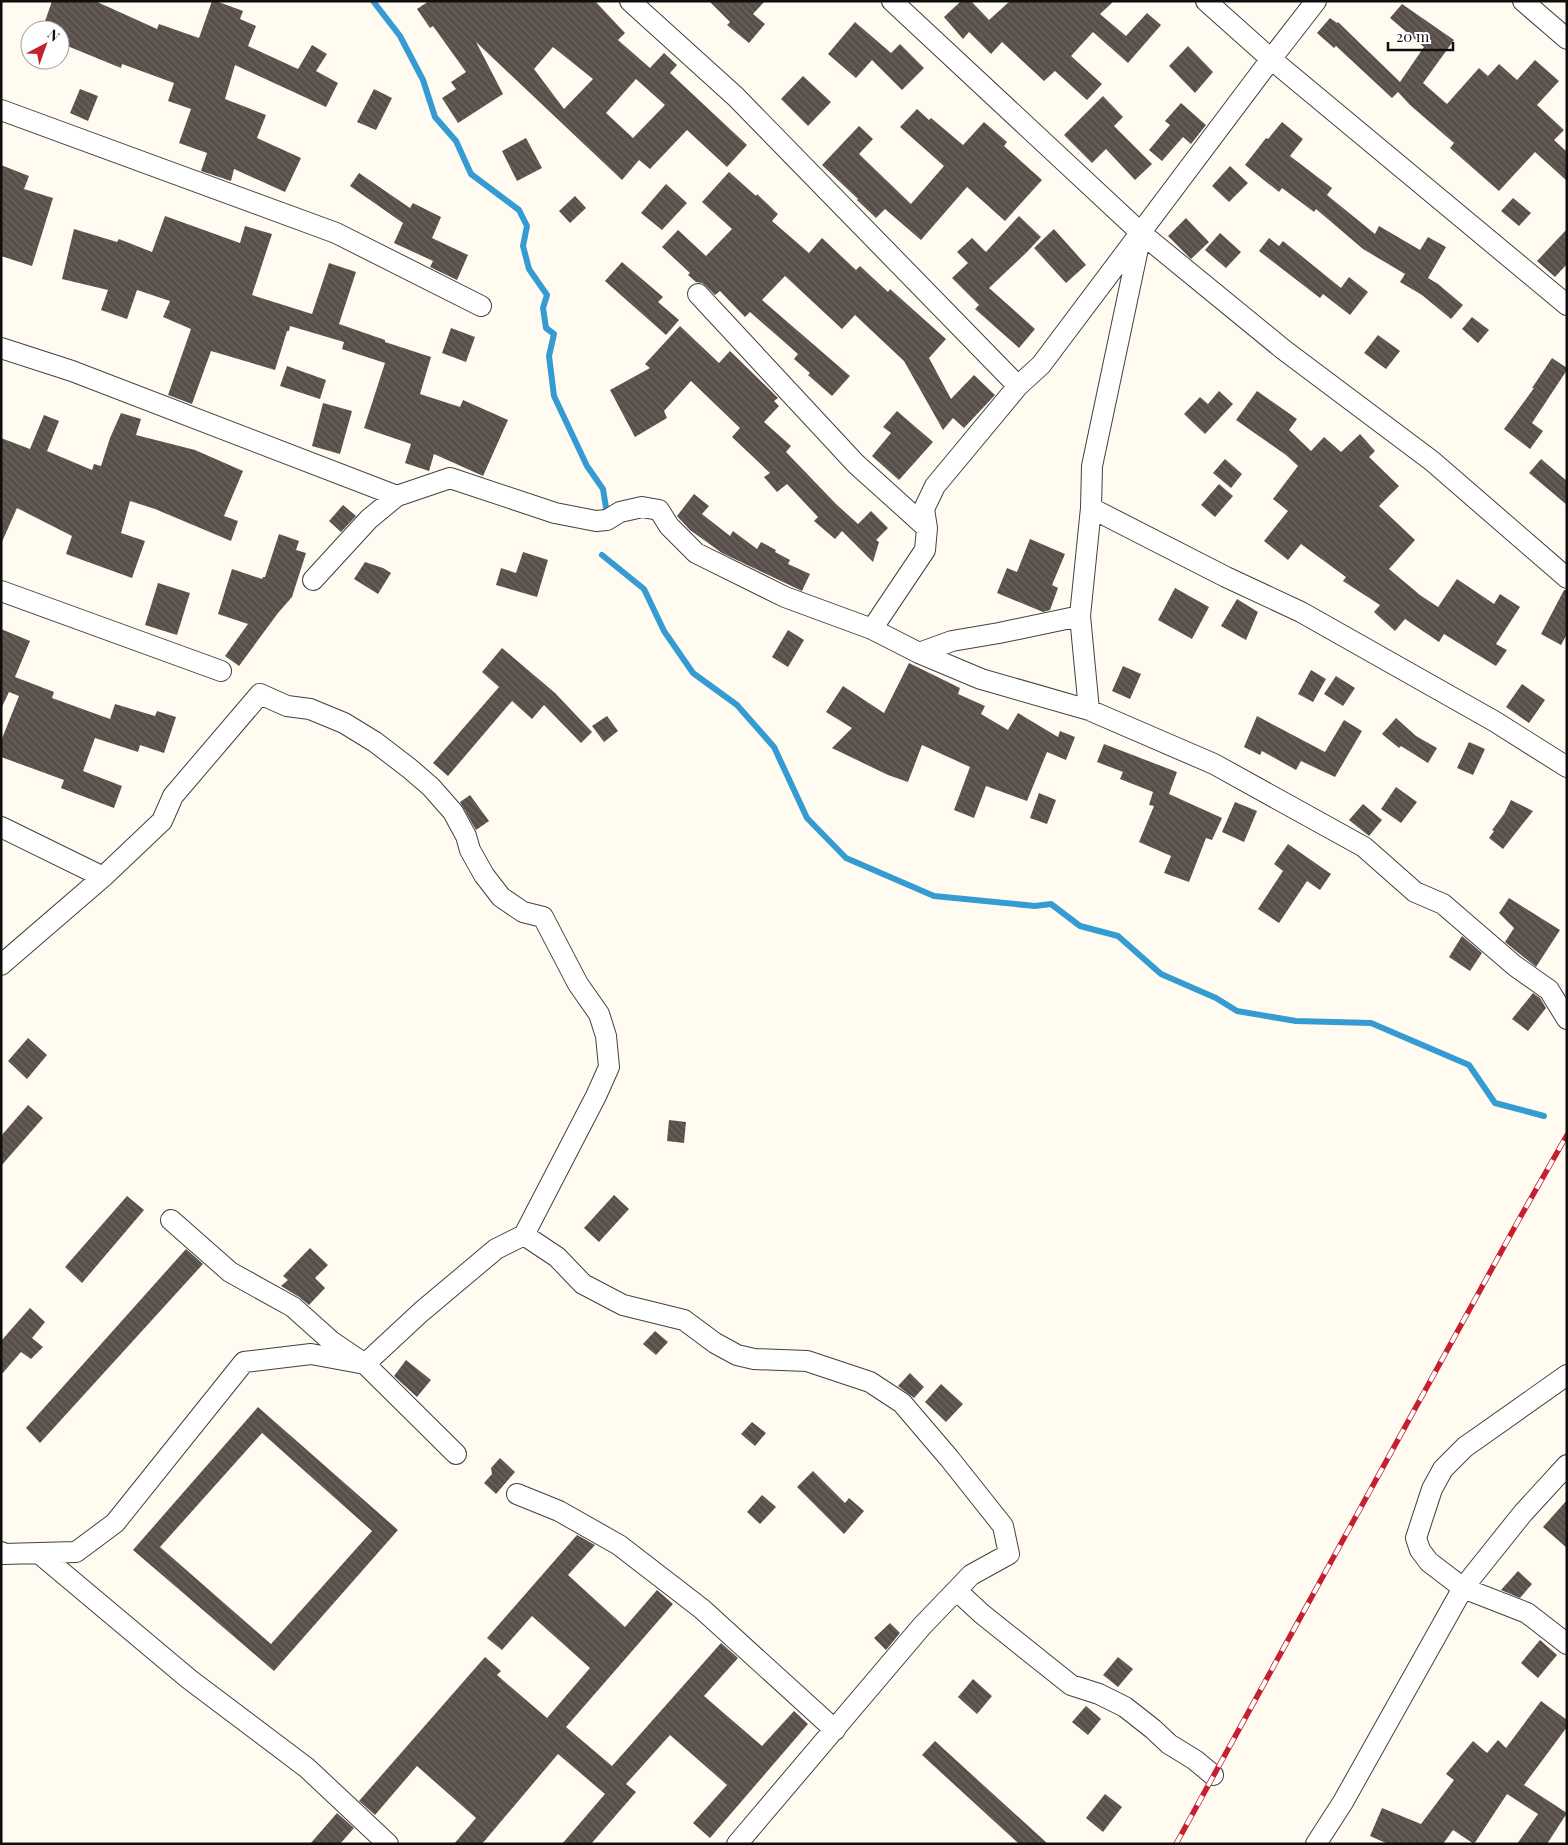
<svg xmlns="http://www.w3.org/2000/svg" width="1568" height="1845" font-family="'Playfair Display',serif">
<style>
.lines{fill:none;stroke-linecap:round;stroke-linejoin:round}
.stream{stroke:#359cd3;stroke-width:6}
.building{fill:url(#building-back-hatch);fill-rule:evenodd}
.street-casing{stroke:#414141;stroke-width:22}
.street{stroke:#fff;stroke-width:20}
.rail-casing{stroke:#c5202f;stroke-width:5.5}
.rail{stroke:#fff;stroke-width:4;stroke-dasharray:11;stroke-linecap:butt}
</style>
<defs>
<pattern id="building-back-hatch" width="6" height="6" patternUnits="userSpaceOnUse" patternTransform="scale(1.25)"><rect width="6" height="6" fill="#584f4a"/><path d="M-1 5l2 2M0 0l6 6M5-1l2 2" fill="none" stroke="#6b6460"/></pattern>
</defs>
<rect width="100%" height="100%" fill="#fffbf0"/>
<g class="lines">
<path class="stream" d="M373,1L400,36L423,80L435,117L456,141L471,174L519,210L527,226L523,246L529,269L547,295L543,308L546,328L554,334L549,356L554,396L587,466L603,489L607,514
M602,555L644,589L664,631L693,673L737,705L774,747L807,818L846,858L934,896L1035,906L1051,904L1080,926L1118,936L1161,974L1216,998L1237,1011L1296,1021L1371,1023L1469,1065L1495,1103L1544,1116"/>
</g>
<path class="building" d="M52,1H95L157,29L159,24L199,38L212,1H216L243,11L240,19L256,26L248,46L298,69L312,45L327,54L316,71L338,83L326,107L235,65L225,99L266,115L257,138L301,158L285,192L234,169L231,181L201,171L207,153L179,143L191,109L168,101L174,83L122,64L121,68L60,43V30H42Z
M429,1H595L625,33L618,40L650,68L664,53L677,65L670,73L747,145L727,167L687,130L650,169L639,160L622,180L476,42L503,94L458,123L442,98L456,89L451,82L466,72L433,26L430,28L417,9ZM553,47L593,79L564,109L534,69ZM636,79L665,105L633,138L606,113Z
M709,1H765L753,14L765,24L749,43L727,25L730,22Z
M961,1H971L989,20L1010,1H1114L1100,14L1126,36L1147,13L1161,25L1128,63L1093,32L1071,56L1102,84L1087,100L1055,71L1044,81L1002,42L991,54L969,32L963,39L944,17Z
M1402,4L1454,40L1423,83L1447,104L1479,68L1488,76L1499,64L1517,80L1535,60L1559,81L1537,105L1564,130L1554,140L1567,152V181L1535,152L1499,191L1450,148L1454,143L1410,105L1398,92L1392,98L1336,46L1334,48L1317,33L1330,18L1337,23L1338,22L1400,82L1424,47L1390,18Z
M855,22L891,53L900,44L924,68L902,90L872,60L856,78L828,54Z
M1188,46L1213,72L1195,93L1169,66Z
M803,76L831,102L808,126L781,99Z
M80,89L98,96L88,121L70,113Z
M374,89L392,98L376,130L357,122Z
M1103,96L1123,117L1114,126L1152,164L1135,180L1106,149L1092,163L1064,135Z
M1181,103L1206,125L1191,144L1183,137L1162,161L1149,150L1170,125L1165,121Z
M917,109L929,120L931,118L963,145L984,122L1007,142L1004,146L1042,180L1005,221L967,187L921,240L885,209L876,218L857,200L858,199L822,165L859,126L873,139L859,154L911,204L944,166L900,127Z
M1282,122L1303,139L1290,156L1332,188L1327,195L1375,234L1379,226L1420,250L1428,237L1446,247L1428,278L1438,284L1463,305L1451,319L1422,295L1400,282L1405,274L1363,249L1316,209L1314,212L1282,188L1279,192L1245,165L1266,138L1268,139Z
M526,138L542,168L517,181L502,151Z
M1,165L29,176L24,189L53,198L32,266L1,256Z
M1230,166L1248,183L1229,202L1212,186Z
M729,172L756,196L757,194L778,214L772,221L809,253L822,238L856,270L860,266L888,292L890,289L946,339L929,358L951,399L974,375L995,395L964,428L953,418L943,430L904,361L855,315L842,329L785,276L762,300L850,376L832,396L808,375L810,373L794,359L798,354L750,312L745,317L720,291L715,295L706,286L702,283L696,282L688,275L690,273L662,247L678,230L706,256L732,229L702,202Z
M359,173L410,208L413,203L441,217L432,238L468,255L457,280L430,267L433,261L394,243L403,223L350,186Z
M666,184L687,203L662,230L641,213Z
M575,196L586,208L570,223L559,211Z
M1513,198L1531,213L1519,226L1501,211Z
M165,216L240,243L245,226L272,234L252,295L312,314L329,263L356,272L339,324L385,340V342L431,357L420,394L460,407L463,400L508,420L483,476L434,454L429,471L405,463L411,444L364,428L385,363L342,349L344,342L290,326L289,331H287L275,370L211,351L192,404L168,395L191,329L163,317L170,301L137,290L127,319L101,310L108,290L62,279L74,229L117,242L119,239L152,252Z
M1019,216L1041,237L1027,252L989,288L1035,329L1019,348L975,309L979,305L952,278L968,263L957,252L972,238L986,252Z
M1186,218L1209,242L1191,259L1168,236Z
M1054,229L1086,265L1066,283L1034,248Z
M1567,229V264L1555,277L1537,261Z
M1220,233L1241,252L1226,268L1205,250Z
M1269,238L1279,246L1283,241L1341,288L1349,277L1368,292L1350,315L1323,294L1320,298L1259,251Z
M622,262L663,297L658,302L679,320L666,335L605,281Z
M1472,317L1489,330L1478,343L1462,329Z
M680,326L719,363L730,351L778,398L774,401L779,406L764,422L791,446L786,452L836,504L858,524L871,511L888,528L876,540L879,542L873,562L842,531L835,539L814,521L818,517L787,484L777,492L764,477L770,473L732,437L740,428L691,381L664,411L667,418L635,437L610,390L650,368L645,364Z
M451,328L475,337L466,362L442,353Z
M1378,335L1400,351L1386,369L1364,353Z
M1552,358L1567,368V370L1532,423L1543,431L1530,449L1504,429L1534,388H1532Z
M287,366L326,380L320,399L280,386Z
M1219,391L1233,404L1205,434L1184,414L1200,397L1208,404Z
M1257,391L1297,419L1289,430L1311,451L1324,437L1341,452L1360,434L1375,451L1369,457L1399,486L1379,506L1415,540L1389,569L1420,595L1438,607L1457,579L1494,604L1500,594L1520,607L1496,644L1507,650L1496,666L1444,634L1439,642L1405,619L1395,631L1374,612L1380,605L1343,581L1346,577L1301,544L1288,560L1264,541L1288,511L1273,499L1298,466L1286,455L1236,420Z
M323,403L352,411L340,454L312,446Z
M897,411L933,442L899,480L872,456L891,433L883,427Z
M121,413L141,419L136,435L195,450L243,471L224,516L238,521L231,541L155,509L130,501L121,533L145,541L132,578L66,554L72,536L17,508L1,544V438L30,449L44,415L59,421L47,451L92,470L94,464L101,466L110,438Z
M1225,459L1242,474L1231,488L1213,473Z
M1541,459L1567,481V505L1529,473Z
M1219,484L1233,496L1215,517L1201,505Z
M694,494L709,506L702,514L730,536L733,531L757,549L761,542L776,550L775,552L790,560L788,564L810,574L802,591L722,553L690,530L677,516Z
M343,505L356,516L341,532L329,521Z
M279,534L299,541L296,550L306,553L292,597L278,613L239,666L225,656L248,624L218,614L232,569L262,579L263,577H265Z
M1030,539L1065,554L1052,585L1058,588L1050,610L1043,612L997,593L1007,568L1017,572Z
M523,552L548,560L537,597L496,585L501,568L516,573Z
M365,562L383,568L391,573L378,594L354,579Z
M158,583L190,593L177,635L145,625Z
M1175,588L1209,607L1192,639L1158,620Z
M1564,590H1567V634L1561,645L1541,634Z
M1237,599L1258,612L1246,640L1221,626Z
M1,629L30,641L15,677L54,692L52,698L110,719L115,704L155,716L157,711L176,717L164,753L140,745L138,752L95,738L83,771L122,786L114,808L61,788L64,780L1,757V741L19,696L9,692L1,709Z
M788,630L804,640L788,667L772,657Z
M502,648L555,693L592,732L581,743L544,705L532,719L512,701L448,776L433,763L499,687L482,672Z
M909,663L960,688L958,694L985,706L981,714L1008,730L1018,713L1058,737L1060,731L1075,737L1066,760L1047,752L1027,801L986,786L974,818L954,810L970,767L922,745L908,782L888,775L832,748L852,728L826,712L843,686L884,713Z
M1123,666L1141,674L1130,699L1112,691Z
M1311,670L1326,679L1313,702L1298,694Z
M1336,676L1355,688L1343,706L1324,694Z
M1522,684L1545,700L1529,723L1506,707Z
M607,716L618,731L604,742L592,726Z
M1257,716L1325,752L1344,720L1362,731L1335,777L1301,761L1296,770L1262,751L1260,755L1244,747Z
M1396,718L1416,736L1437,748L1428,763L1401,746L1399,748L1382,734Z
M1469,742L1485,749L1473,775L1457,768Z
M1104,744L1177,772L1169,794L1222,818L1212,840L1206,838L1189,882L1164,873L1171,856L1139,842L1154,806L1149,805L1153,792L1120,779L1123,772L1097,762Z
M1396,787L1417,802L1401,823L1381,809Z
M1039,793L1056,800L1047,824L1030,818Z
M470,795L489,821L476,830L460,802Z
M1511,800L1533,811L1503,849L1489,838L1494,831L1492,830L1504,814Z
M1235,802L1257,811L1244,842L1222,832Z
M1363,804L1382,820L1369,836L1349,820Z
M1288,844L1331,874L1320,890L1307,881L1279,923L1258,909L1283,871L1274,864Z
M1509,898L1560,930L1536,967L1505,942L1514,928L1499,913Z
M1462,936L1482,953L1470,971L1449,957Z
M1533,993L1540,998L1546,1008L1528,1031L1512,1019Z
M28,1038L47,1055L27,1079L8,1061Z
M28,1105L43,1118L1,1166V1136Z
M669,1120L686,1122L684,1143L667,1141Z
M614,1195L629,1209L599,1242L584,1228Z
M127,1196L144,1210L82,1283L65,1267Z
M310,1248L328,1265L315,1278L325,1288L309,1305L299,1297L281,1286L288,1280L283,1276Z
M186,1249L203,1264L40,1443L26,1428Z
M30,1308L45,1322L32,1338L43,1347L31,1359L21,1352L1,1375V1341Z
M655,1331L668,1342L656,1355L643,1344Z
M406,1360L431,1380L417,1397L394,1376Z
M910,1373L924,1387L914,1398L898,1386Z
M941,1384L963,1404L946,1422L925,1402Z
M258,1407L398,1530L274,1671L133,1550ZM262,1433L372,1531L271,1644L160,1547Z
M752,1422L766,1433L755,1446L741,1434Z
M500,1458L515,1472L496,1494L484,1483L492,1474L491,1468Z
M813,1471L845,1503L849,1498L864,1511L844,1534L797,1487Z
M762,1495L776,1507L760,1524L747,1512Z
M1567,1500V1548L1543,1527Z
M577,1535L595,1545L568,1575L625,1627L657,1590L673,1604L566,1727L612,1766L721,1643L738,1658L704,1696L762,1746L794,1711L808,1724L710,1838L693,1823L727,1785L670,1735L626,1784L636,1792L591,1844H562L605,1794L558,1754L482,1844H454L476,1818L417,1766L375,1815L359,1801L485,1657L501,1671L497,1675L547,1718L590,1668L532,1616L502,1650L487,1638Z
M1518,1571L1532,1584L1520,1598L1501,1590Z
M890,1623L900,1633L886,1650L874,1638Z
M1540,1640L1557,1655L1538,1678L1521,1663Z
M1118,1657L1133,1669L1118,1687L1103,1675Z
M973,1679L992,1696L977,1714L958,1697Z
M1541,1701L1567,1720V1727L1524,1785L1567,1813L1547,1844H1517L1538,1814L1507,1794L1474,1844L1453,1830L1443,1844H1388L1370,1836L1382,1808L1421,1824L1454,1780L1446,1774L1473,1741L1487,1753L1498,1740L1506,1748Z
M1086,1706L1101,1719L1088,1735L1072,1722Z
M935,1741L1048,1844H1019L922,1755Z
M1105,1794L1122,1807L1103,1832L1086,1818Z
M337,1813L354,1828L340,1844H310Z"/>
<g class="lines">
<g class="street-casing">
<path id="street" d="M630,1L736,97L1018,386
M892,1L1141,233L1284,350L1432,461L1567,578
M1206,1L1271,59L1316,1
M1523,1L1567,39
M1,110L336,233L481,306
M698,294L856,464L927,528
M1,348L72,371L397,496L450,478L555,513L596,521L607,520L620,512L642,507L659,510L669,526L696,553L785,597L872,629L919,653L981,679L1089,710L1214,764L1364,847L1415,892L1443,904L1515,966L1549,990L1567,1019
M1091,508L1226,577L1301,612L1494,721L1567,767
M313,580L369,519L397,496
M1,591L221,671
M872,629L925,550L927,528L924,509L935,486L1018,386L1041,365L1271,59L1567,305
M919,653L952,641L999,633L1080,616
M1089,710L1080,616L1091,508L1092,466L1140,239
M1,827L103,877
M1,965L103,877L162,821L173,796L260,694L287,706L310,709L344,723L375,742L409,768L431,787L453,812L466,836L470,850L484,875L501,897L523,912L543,917L578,984L599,1014L606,1036L609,1067L596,1096L524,1235L496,1249L421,1312L365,1364L311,1354L244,1362L115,1523L76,1552L3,1554L1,1552
M171,1220L230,1272L293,1307L331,1341L365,1364L456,1454
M524,1235L557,1257L583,1284L623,1305L684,1320L715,1343L737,1355L754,1359L807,1361L870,1382L902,1403L949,1458L1003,1526L1009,1554L971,1575L922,1626L737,1844
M1567,1375L1465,1447L1443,1469L1432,1489L1416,1538L1420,1550L1429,1562L1463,1588L1527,1613L1567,1644
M517,1494L559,1511L619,1545L702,1609L835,1730
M40,1554L189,1679L307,1768L388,1844
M957,1591L982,1614L1071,1685L1099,1694L1125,1707L1153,1729L1169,1744L1195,1760L1213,1775
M1316,1844L1343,1802L1463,1588L1523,1513L1567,1465"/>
</g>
<use href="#street" class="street"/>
<g class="rail-casing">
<path id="rail" d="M1176,1844L1517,1223L1567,1135"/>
</g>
<use href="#rail" class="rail"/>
</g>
<rect width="1568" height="1845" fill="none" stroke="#0e0e0e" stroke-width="5"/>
<g transform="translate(45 45) rotate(41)"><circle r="24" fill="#ffffff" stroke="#9f9f9f"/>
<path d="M0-4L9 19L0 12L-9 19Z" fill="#c5202f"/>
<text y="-8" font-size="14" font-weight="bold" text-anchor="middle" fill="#0e0e0e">N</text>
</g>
<path d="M1388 42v8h65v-8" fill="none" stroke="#0e0e0e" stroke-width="2.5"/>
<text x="1396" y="42" font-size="15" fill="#0e0e0e" stroke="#ffffff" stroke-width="4" paint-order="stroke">20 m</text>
</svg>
